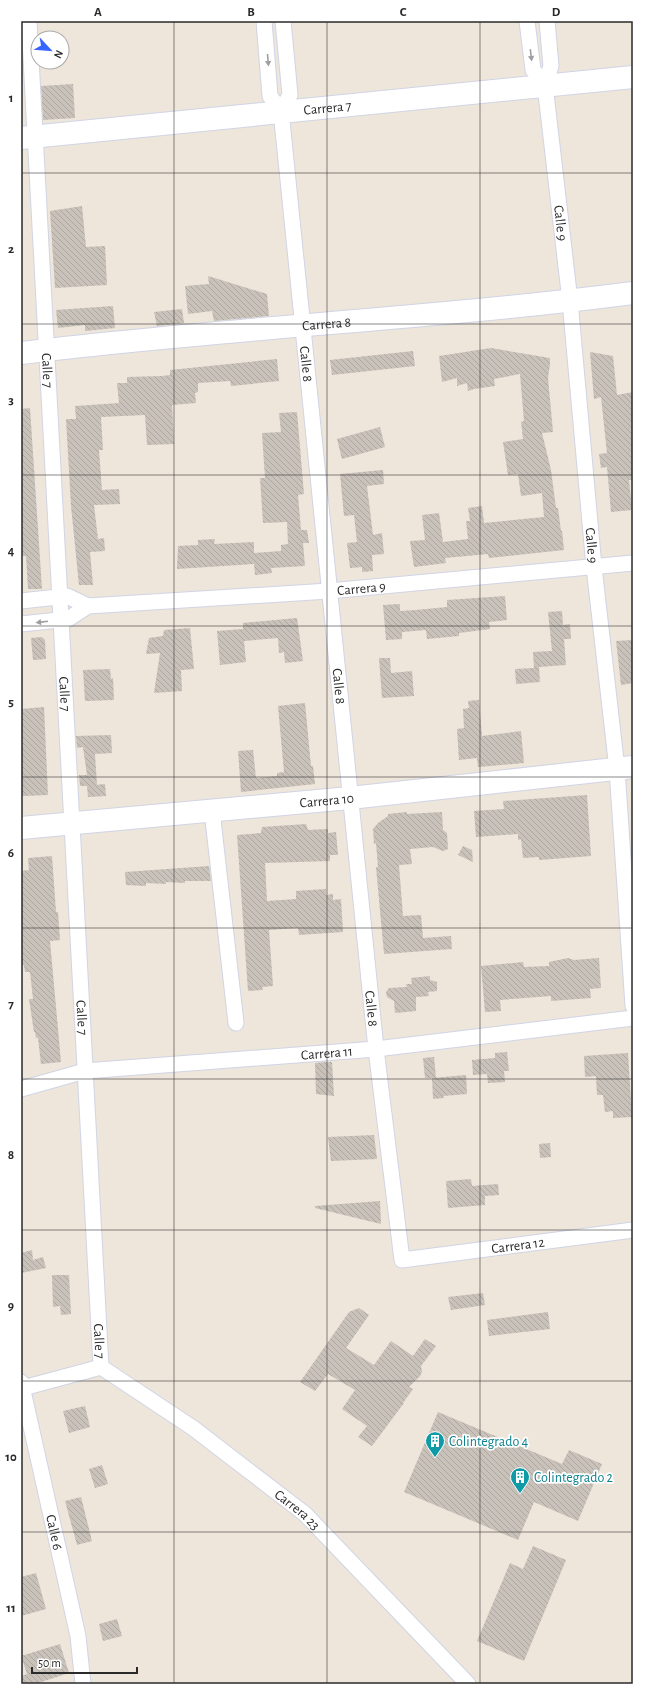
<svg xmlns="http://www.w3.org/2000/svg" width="654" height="1705" font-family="'Alegreya Sans',sans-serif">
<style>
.building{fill:url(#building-back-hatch)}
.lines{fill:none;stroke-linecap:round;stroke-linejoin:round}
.street-casing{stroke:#d0d5e5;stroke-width:17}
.secondary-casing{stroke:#d0d5e5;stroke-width:24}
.street{stroke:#fff;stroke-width:15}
.secondary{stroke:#fff;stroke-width:22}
.oneway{fill:#9f9f9f}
.grid{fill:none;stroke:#2a2a2a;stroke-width:1;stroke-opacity:0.55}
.labels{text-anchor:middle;stroke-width:3.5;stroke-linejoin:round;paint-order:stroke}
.street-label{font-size:14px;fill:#2a2a2a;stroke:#fff}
.culture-label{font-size:14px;fill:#0d838f;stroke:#fff;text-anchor:start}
.neatline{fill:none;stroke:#2a2a2a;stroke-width:1.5}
.grid-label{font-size:13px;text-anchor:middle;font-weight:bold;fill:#2a2a2a}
</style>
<defs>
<pattern id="building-back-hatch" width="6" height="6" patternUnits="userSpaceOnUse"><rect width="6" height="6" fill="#c9c2ba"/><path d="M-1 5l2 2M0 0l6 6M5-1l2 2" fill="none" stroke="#ada7a0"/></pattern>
</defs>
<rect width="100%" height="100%" fill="#eee5db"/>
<path class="building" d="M73,84L75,118L43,120L41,86Z
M82,206L86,247L105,246L107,285L55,288L50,211Z
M208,276L267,294L269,316L214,321L212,311L188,314L185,286L209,284Z
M113,306L115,328L85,331V325L58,328L56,310Z
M182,309L184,323L157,326L154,312Z
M491,348L550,358V364L548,378L553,432L542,433L551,470L556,508H558L561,531H562L564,550L489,558L488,554L445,558L446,563L414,567L410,541L425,540L422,515L439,513L443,542L468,539L466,521H470L468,508L482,506L484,523L544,517L542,493L521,496L518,474L508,475L503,442L523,439L521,422L524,421L520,374L494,379L495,386L474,389L468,391L467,383L457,386V378L442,382L439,356Z
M413,351L415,366L332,375L330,360Z
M590,352L613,356L617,395L633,392V480H629L632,510L611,512L607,467L601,468L599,454L607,453L601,397L594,399Z
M277,359L279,381L231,386L230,381L198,383V392L195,393L196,403L172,405L174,444L147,445L145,415L101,417L103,450H99L102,490L119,489L120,504L94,505L98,539L104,538L105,551L90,552L93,585H79L71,506L66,419H76L75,406L119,403L117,383H127V377L162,376L170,375V370Z
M30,408L42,589H28L26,556H21V409Z
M297,412L304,494L298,495L301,530H307L309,543H303L305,566L271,568L272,573L255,575L254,564L177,569L178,546L198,545V540L215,539L214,544L254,542V553L281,551V545L288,544L287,522L263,523L260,478H265L262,433L281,432L279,413Z
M380,427L385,447L342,459L337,439Z
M383,470L384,484L367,486L373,535L382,533L384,554L372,555L373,571L362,572V567L350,568L347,543L357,542L354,515L344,516L340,474Z
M505,596L507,620L489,622L490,629L459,633V636L427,639L426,630L402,632V639L386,640L383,605L400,604V611L416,610L447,607V600Z
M562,611L563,625L570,624L571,639H564L566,665L539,667L540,682L516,684L515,669L534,668L533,652L552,651L548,612Z
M297,618L303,661L285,663L284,652L279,653L278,638L244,641L246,662L220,665L217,631L243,629V623Z
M190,628L194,669L181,670L182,691L154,693L160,653L146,654L149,638L163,636L164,630Z
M42,637L45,640L46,659L33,660L31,638Z
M633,640V683L621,685L616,641Z
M379,658H390L391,673L412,671L414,696L382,698Z
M110,669L111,679L113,678L114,700L85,701L83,670Z
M479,700L482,736L521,731L524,763L478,767L477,758L459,760L457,729L464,728L463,709L469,708L468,701Z
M305,703L311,766H313L315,784L241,792L238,751L253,750L256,778L277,776V773L284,772L278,706Z
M44,707L48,795L24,796H21V709Z
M111,735L112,753L95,754L97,785H95L105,784L106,796L88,797L87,786H80L79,775H87L83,747L77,748L76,736Z
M587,795L591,856L539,860V857L523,858L521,839L518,840V834L476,837L474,811L504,809L503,801Z
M407,812V814L442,812L443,830L447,833L448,849L443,851L433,847L410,849L412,864L399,865L403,916L421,915L423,938L451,936L452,949L384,954L376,867H378L376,843L374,844L373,829L378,823L388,816V814Z
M306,824L308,830L328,829V833L336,832L338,855H330V861L265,863L267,901L296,899V891L326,889V895L333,894V900L341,899L343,932L299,935L298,928L269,930L273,986L262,987L263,990L248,991L237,835L261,833L262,827Z
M463,846L472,850L473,862L458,855Z
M52,856L56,912H58L60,940L50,941L61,1062L41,1064L38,1038H36L35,1032H34L29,999H33L30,972H25L24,965H21V871L29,870L28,858Z
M209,866L211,881H185V883L166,882V884L146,883V886L126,885L125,872Z
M568,958L574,960L599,958L601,988L590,989L591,998L551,1001V996L500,1000L501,1011L485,1012L481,966L523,962L524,967L549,966V962Z
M430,976V980L437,982V991L428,992L429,996L416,997V1011L395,1013L394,1001L387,997L386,992L389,988L407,987L406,984H412L411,978Z
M507,1052L509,1071H504L505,1082L488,1083L487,1074L473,1075L472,1060L495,1058V1053Z
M628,1053L632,1117L613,1118V1111L605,1112L603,1095H597L596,1076L585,1077L584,1056Z
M434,1057L436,1078H425L423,1058Z
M326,1062H332L334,1096L316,1094L315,1063Z
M466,1075L467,1094L443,1096L444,1098L433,1099L432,1078Z
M374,1135L377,1159L331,1161L328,1137Z
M550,1143L551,1157L540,1158L539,1144Z
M471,1179L472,1186L498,1184L499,1195L485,1196V1205L448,1208L446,1181Z
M380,1201L381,1224L315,1208V1206Z
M32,1250L33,1260L43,1257L46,1268L21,1273V1253Z
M52,1275H69L71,1314L61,1315L60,1306L53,1307Z
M483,1293L485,1305L451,1310L448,1297Z
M359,1308L369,1315L346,1348L374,1365L391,1341L413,1356L425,1339L436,1346L421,1366L422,1372L420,1376L409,1387L413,1389L403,1403H404L372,1446L358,1437L367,1426L342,1409L355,1390L328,1374L315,1391L300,1382L349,1312Z
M548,1312L550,1329L489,1336L487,1320Z
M85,1406L90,1427L69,1433L63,1411Z
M438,1412L562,1464L569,1450L602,1464L578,1521L534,1502L518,1540L404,1492Z
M102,1465L108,1484L95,1488L89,1469Z
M81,1497L92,1541L77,1545L65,1501Z
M533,1546L566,1560L524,1661L477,1641L510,1563L523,1569Z
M36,1573L46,1609L21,1616V1577Z
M117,1619L122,1636L103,1641L99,1624Z
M60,1644L69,1673L35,1684H21V1676L27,1674L21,1656Z"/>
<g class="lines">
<g class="street-casing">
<g id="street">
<path id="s1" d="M29,21L101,1367"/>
<path id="s2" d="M264,21L270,96L281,111L376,1049L402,1260L633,1230"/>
<path d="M527,21L533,70L545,85"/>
<path id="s3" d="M547,21L551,66L545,85L570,301L594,567L617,769L633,1006"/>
<path d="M281,111L290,95L283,21"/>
<path d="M21,601L67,596L88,606"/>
<path id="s4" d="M21,624L68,619L88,606L329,591L633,563"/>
<path d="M212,811L236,1023"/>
<path id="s5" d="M21,1089L85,1071L376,1049L633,1018"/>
<path id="s6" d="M101,1367L193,1428L305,1514L468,1684"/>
<path id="s7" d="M21,1382L78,1636L83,1684"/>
<path d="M23,1388L101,1367"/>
</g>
</g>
<g class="secondary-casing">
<g id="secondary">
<path id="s8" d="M21,138L633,77"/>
<path id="s9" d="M21,353C224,328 430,319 633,293"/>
<path id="s10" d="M21,828L350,798L633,767"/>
</g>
</g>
<use href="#street" class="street"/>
<use href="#secondary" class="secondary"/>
</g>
<defs><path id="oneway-solid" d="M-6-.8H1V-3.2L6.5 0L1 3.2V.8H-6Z"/></defs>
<g class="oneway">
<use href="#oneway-solid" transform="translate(531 55) rotate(83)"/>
<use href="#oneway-solid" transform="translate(268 60) rotate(85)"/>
<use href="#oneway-solid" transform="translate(42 622) rotate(173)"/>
</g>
<path class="grid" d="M174,21V1684M327,21V1684M480,21V1684M21,173H633M21,324H633M21,475H633M21,626H633M21,777H633M21,928H633M21,1079H633M21,1230H633M21,1381H633M21,1532H633"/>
<defs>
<g id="building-pin" transform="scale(1)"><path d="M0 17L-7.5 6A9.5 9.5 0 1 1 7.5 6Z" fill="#0f9aa8" stroke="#fff"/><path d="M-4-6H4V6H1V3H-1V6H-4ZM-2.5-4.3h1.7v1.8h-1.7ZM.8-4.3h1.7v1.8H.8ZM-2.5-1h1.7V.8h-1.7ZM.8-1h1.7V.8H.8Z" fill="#fff"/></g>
</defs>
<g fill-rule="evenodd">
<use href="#building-pin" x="435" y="1441"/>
<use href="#building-pin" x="520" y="1477"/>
</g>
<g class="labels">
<g class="street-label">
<text dy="5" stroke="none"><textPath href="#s8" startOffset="308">Carrera 7</textPath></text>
<text dy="5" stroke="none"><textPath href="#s3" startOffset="204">Calle 9</textPath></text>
<text dy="5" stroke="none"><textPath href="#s9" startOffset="307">Carrera 8</textPath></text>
<text dy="5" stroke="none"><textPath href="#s2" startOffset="348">Calle 8</textPath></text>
<text dy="5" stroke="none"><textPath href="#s1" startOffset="350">Calle 7</textPath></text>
<text dy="5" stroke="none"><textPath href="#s3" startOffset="528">Calle 9</textPath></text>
<text dy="5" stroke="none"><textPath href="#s4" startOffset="345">Carrera 9</textPath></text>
<text dy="5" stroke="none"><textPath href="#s2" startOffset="672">Calle 8</textPath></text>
<text dy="5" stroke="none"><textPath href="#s1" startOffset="674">Calle 7</textPath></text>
<text dy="5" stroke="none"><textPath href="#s10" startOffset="307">Carrera 10</textPath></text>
<text dy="5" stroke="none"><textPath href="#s2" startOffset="996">Calle 8</textPath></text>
<text dy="5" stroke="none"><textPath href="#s1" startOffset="998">Calle 7</textPath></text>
<text dy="5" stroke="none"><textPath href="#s5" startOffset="309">Carrera 11</textPath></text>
<text dy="5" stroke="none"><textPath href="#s2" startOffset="1366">Carrera 12</textPath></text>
<text dy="5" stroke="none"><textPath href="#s1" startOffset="1322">Calle 7</textPath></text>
<text dy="5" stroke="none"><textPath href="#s6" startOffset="243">Carrera 23</textPath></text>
<text dy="5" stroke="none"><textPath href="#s7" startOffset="154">Calle 6</textPath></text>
</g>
<g class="culture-label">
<text x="449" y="1446">Colintegrado 4</text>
<text x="534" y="1482">Colintegrado 2</text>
</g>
</g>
<rect width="654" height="1705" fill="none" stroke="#ffffff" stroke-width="44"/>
<g transform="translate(50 50) rotate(116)"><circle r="19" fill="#ffffff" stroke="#aaaaaa"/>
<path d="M0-3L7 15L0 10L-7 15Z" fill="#3665ff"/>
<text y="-6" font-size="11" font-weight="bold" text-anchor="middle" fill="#2a2a2a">N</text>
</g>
<path d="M32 1667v6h105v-6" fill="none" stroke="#2a2a2a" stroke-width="2"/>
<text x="38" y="1667" font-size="12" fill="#2a2a2a" stroke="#ffffff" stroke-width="3" paint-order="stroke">50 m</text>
<rect x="22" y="22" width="610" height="1661" class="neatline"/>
<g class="grid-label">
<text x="98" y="16">A</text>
<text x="251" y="16">B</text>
<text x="403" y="16">C</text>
<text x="556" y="16">D</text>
<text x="11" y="102">1</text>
<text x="11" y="253">2</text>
<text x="11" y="404">3</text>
<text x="11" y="555">4</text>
<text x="11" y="706">5</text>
<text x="11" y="857">6</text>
<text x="11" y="1008">7</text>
<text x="11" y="1159">8</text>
<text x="11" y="1310">9</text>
<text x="11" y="1461">10</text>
<text x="11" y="1612">11</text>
</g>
</svg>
